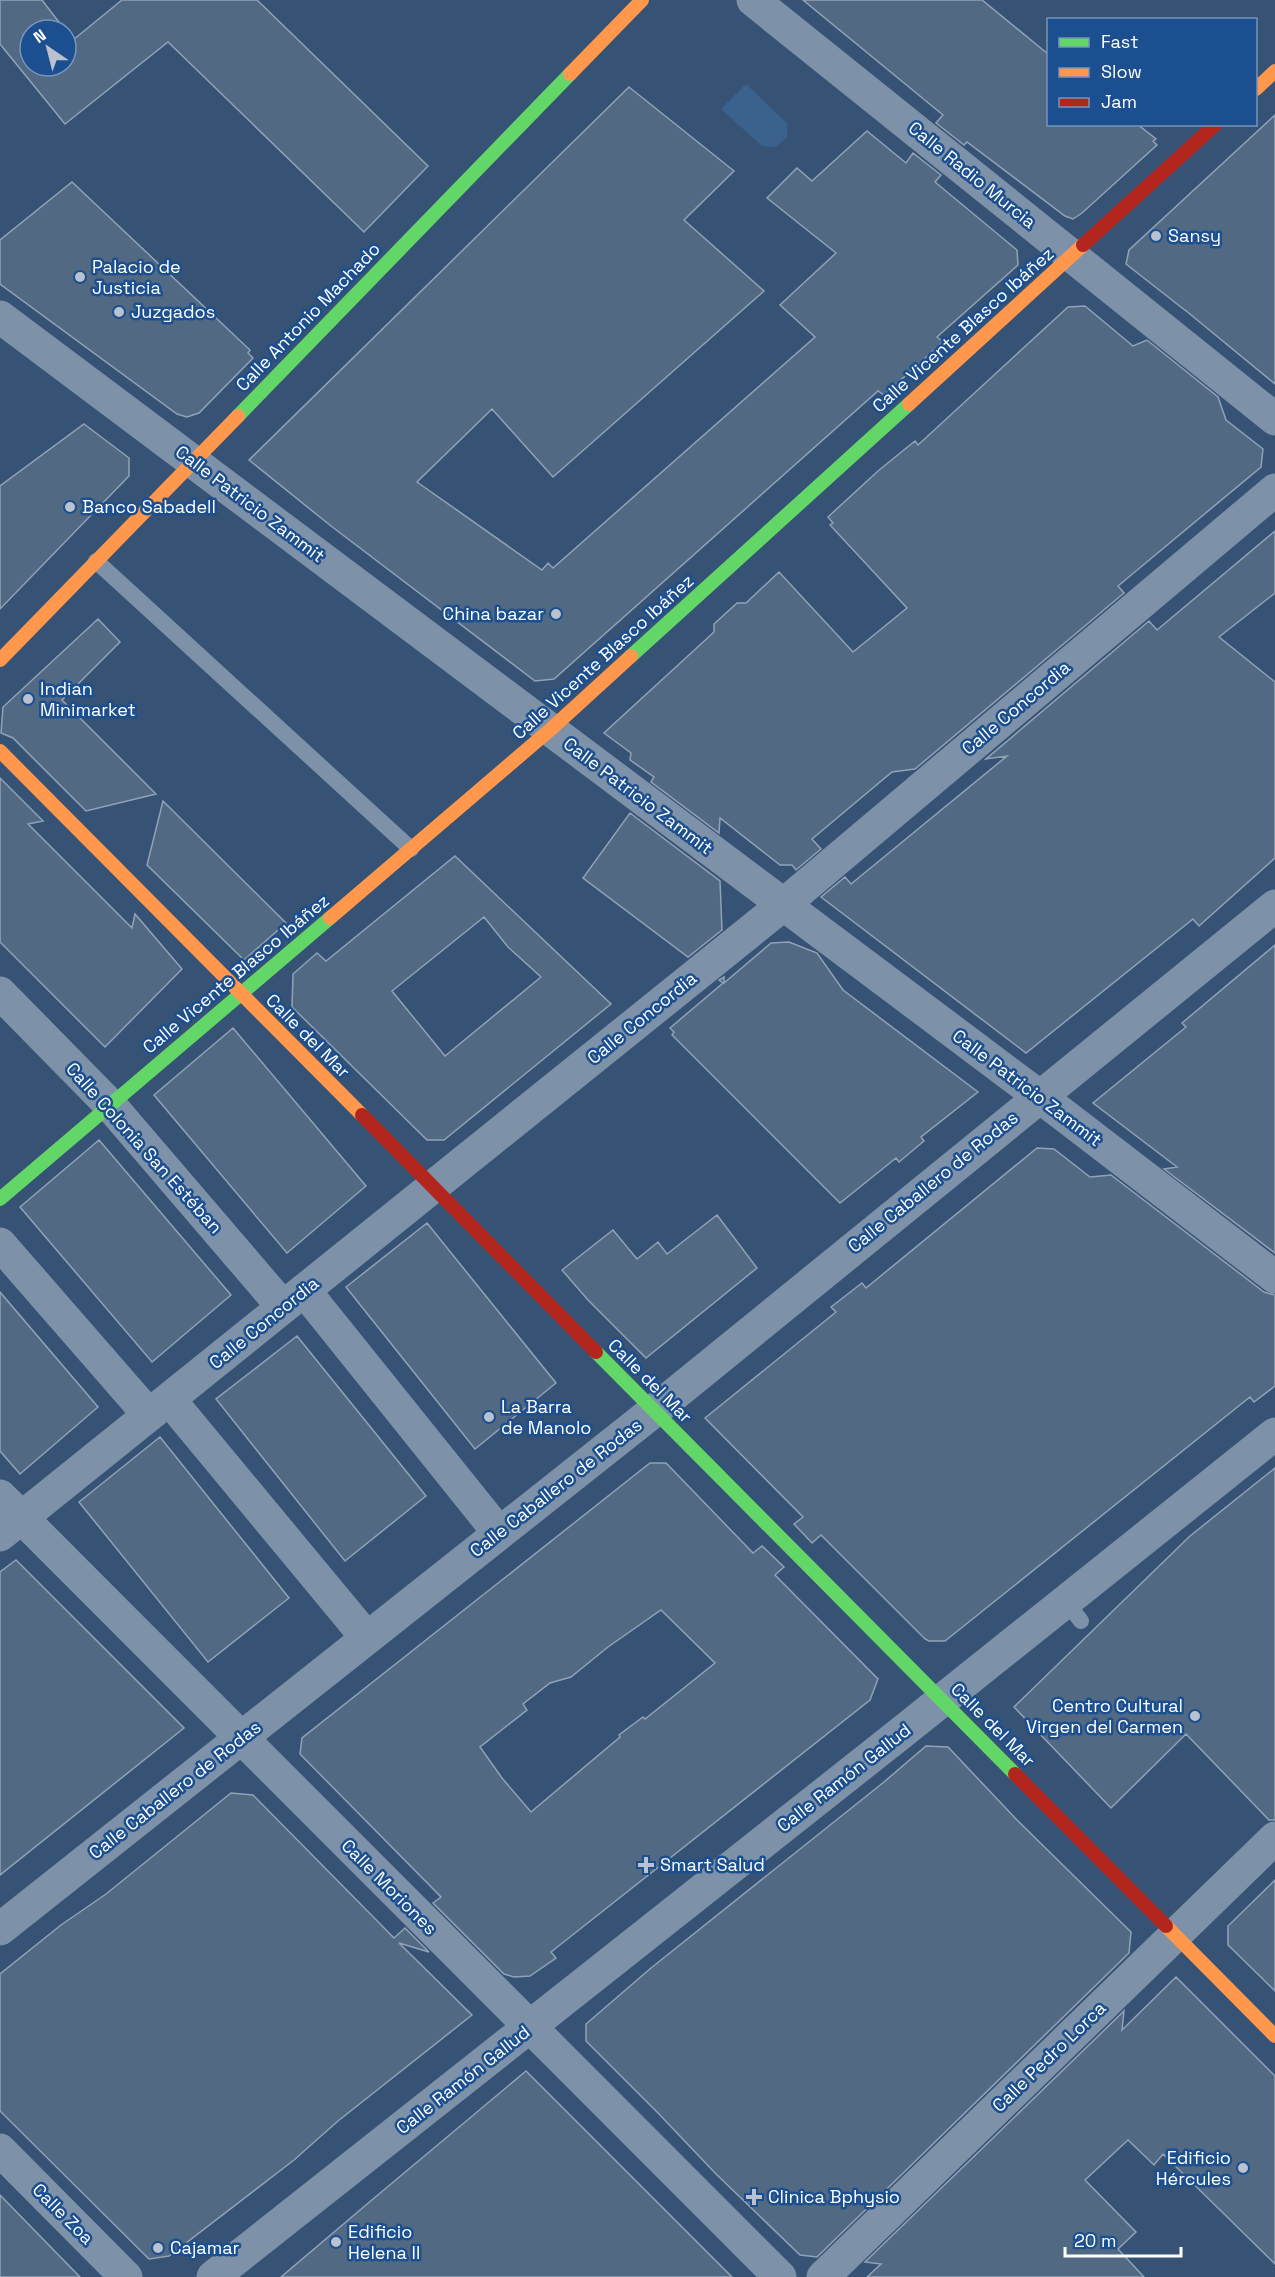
<svg xmlns="http://www.w3.org/2000/svg" width="1275" height="2277" font-family="'Space Grotesk',sans-serif">
<style>
.water{fill:#3b618d}
.building{fill:#526984;stroke:#92a2b6;stroke-width:1.5;fill-rule:evenodd}
.lines{fill:none;stroke-linecap:round;stroke-linejoin:round}
.lane{stroke:#7d92a8;stroke-width:16}
.street{stroke:#7d92a8;stroke-width:33}
.fast{stroke:#63d668;stroke-width:14}
.slow{stroke:#ff974d;stroke-width:14}
.jam{stroke:#b3261e;stroke-width:14}
.poi-dot{fill:#b9c2ce;stroke:#1b4f8f;stroke-width:2}
.labels{text-anchor:middle;stroke-width:5;stroke-linejoin:round;paint-order:stroke}
.street-label{font-size:18px;fill:#fff;stroke:#1b4f8f}
.poi-label{font-size:18px;fill:#fff;stroke:#1b4f8f;text-anchor:start}
</style>
<rect width="100%" height="100%" fill="#365274"/>
<path class="water" d="M746,84L787,123V137L776,147L762,146L721,109Z"/>
<path class="building" d="M0,0H42L65,30H30V66H66V31L73,40L122,0H257L428,166L364,232L168,42L65,124L0,44Z
M803,0H982L1048,54V124H1137L1156,139L1153,141L1157,145L1082,213L1073,219L1065,216L967,142L964,145L936,123L943,115Z
M629,87L734,171L684,220L764,291L553,477L492,409L417,482L542,570L548,563L553,568L815,337L780,305L836,253L767,198L797,168L812,181L867,131L906,163L913,153L941,175L935,182L1017,250L1018,265L937,337L943,342L884,395L878,391L554,679L535,681L331,526L249,460Z
M1275,115V384L1185,310L1186,311L1126,264L1129,250Z
M72,182L250,350L248,353L253,358L199,413L187,417L177,414L0,284V240Z
M1085,306L1133,346L1147,340L1218,397L1226,420L1263,449L1261,467L1118,586L1124,593L915,769L892,772L812,839L821,849L796,870L792,865H780L720,818L719,833L651,782L654,777L630,760L631,753L604,733L714,632V624L737,603H746L779,572L853,652L907,608L830,525L833,523L828,517L878,471L915,441L918,445L1068,307Z
M84,424L129,458V476L0,609V486Z
M1275,531V593L1219,637L1275,682V858L1199,926L1193,919L1026,1053L821,897L845,877L851,884L1007,756L986,759L1149,621L1157,630Z
M98,619L120,642L62,700L156,794L86,811L13,738L1,733L3,707Z
M0,778L43,821L28,824L132,928L135,914L182,969L105,1047L0,942Z
M163,801L286,923L244,960L147,865Z
M630,813L720,881L722,930L688,957L583,878Z
M455,856L611,1004L444,1140H427L292,1007L293,974L317,953L326,961ZM484,917L508,947L541,977L445,1056L392,991Z
M789,942L817,953L843,990L978,1092L921,1137L924,1141L899,1162L896,1158L840,1203L672,1035L674,1032L670,1028L723,983L719,980L724,977V983L771,943Z
M1275,945V1253L1164,1169L1177,1167L1093,1103L1186,1027L1182,1023Z
M233,1028L366,1186L287,1253L154,1095Z
M99,1140L231,1295L152,1362L20,1207Z
M1037,1148L1054,1149L1090,1177L1111,1175L1264,1292L1275,1295V1386L1254,1402L1250,1397L945,1641H929L925,1639L821,1535L812,1543L794,1524L803,1517L705,1418L836,1312L831,1307L862,1283L866,1288Z
M717,1215L757,1268L646,1358L588,1300L562,1270L613,1230L637,1259L658,1242L667,1254Z
M427,1223L556,1383L475,1449L346,1287Z
M0,1292L98,1407L20,1474L0,1451Z
M297,1336L426,1496L345,1561L216,1399Z
M160,1437L289,1598L208,1662L79,1502Z
M650,1463H666L753,1553L762,1546L784,1567L775,1575L878,1679L870,1700L551,1952L556,1958L530,1976L514,1977L504,1974L433,1903L441,1897L300,1754L302,1738ZM661,1610L715,1663L645,1719L643,1717L619,1735L620,1737L531,1812L502,1778L480,1747L527,1710L523,1704L550,1683L571,1677L608,1647Z
M1275,1468V1820H1269L1186,1734L1111,1808L1014,1707L1190,1536Z
M16,1560L184,1728L0,1875V1572Z
M926,1746L948,1747L1017,1820L1131,1932L1129,1953L817,2257L800,2255L716,2174L658,2113L586,2041V2024L651,1968L884,1782Z
M231,1793L253,1795L394,1938L405,1928L429,1952L399,1943L472,2015L338,2121L294,2160L169,2256L149,2259L0,2111V1974L61,1925L106,1894Z
M1275,1880V1991L1228,1945V1926Z
M1176,1977L1275,2076V2264L1163,2154L1154,2165L1128,2140L1085,2180L1136,2232L1118,2249L1144,2277H867L881,2264L865,2262L1124,2011L1122,2030Z
M526,2071L732,2277H281L373,2199Z
M0,2195L80,2277H0Z"/>
<g class="lines">
<path class="lane" d="M96,561L411,849
M1074,1612L1081,1621"/>
<path class="street" d="M753,0L1275,419
M0,317L1039,1096L1275,1277
M0,993L110,1105L283,1307
M0,1244L149,1415
M304,1290L499,1533
M169,1399L367,1638
M0,1496L780,2277
M0,1535L783,905L1275,490
M0,1929L655,1410L1275,906
M0,2150L126,2277
M213,2277L901,1733L1275,1434
M823,2277L1275,1838"/>
<path class="fast" d="M238,416L570,74
M631,656L909,404
M0,1199L330,918
M596,1352L1015,1774"/>
<path class="slow" d="M570,74L642,0
M1256,89L1275,71
M909,404L1083,245
M0,660L238,416
M0,751L362,1115
M330,918L551,729L631,656
M1166,1926L1275,2036"/>
<path class="jam" d="M1083,245L1216,124
M362,1115L596,1352
M1015,1774L1166,1926"/>
</g>
<g class="poi-dot">
<circle cx="1156" cy="236" r="6"/>
<circle cx="80" cy="277" r="6"/>
<circle cx="119" cy="312" r="6"/>
<circle cx="70" cy="507" r="6"/>
<circle cx="556" cy="614" r="6"/>
<circle cx="28" cy="699" r="6"/>
<circle cx="489" cy="1417" r="6"/>
<circle cx="1195" cy="1716" r="6"/>
<path d="M643 1856h6v6h6v6h-6v6h-6v-6h-6v-6h6z"/>
<circle cx="1243" cy="2168" r="6"/>
<path d="M751 2188h6v6h6v6h-6v6h-6v-6h-6v-6h6z"/>
<circle cx="336" cy="2242" r="6"/>
<circle cx="158" cy="2248" r="6"/>
</g>
<g class="labels">
<g class="street-label">
<text transform="translate(972 175) rotate(39)" y="6">Calle Radio Murcia</text>
<text transform="translate(308 317) rotate(-46)" y="6">Calle Antonio Machado</text>
<text transform="translate(963 330) rotate(-42)" y="6">Calle Vicente Blasco Ibáñez</text>
<text transform="translate(250 504) rotate(37)" y="6">Calle Patricio Zammit</text>
<text transform="translate(603 657) rotate(-42)" y="6">Calle Vicente Blasco Ibáñez</text>
<text transform="translate(1016 708) rotate(-40)" y="6">Calle Concordia</text>
<text transform="translate(638 796) rotate(37)" y="6">Calle Patricio Zammit</text>
<text transform="translate(236 974) rotate(-40)" y="6">Calle Vicente Blasco Ibáñez</text>
<text transform="translate(642 1018) rotate(-39)" y="6">Calle Concordia</text>
<text transform="translate(308 1036) rotate(45)" y="6">Calle del Mar</text>
<text transform="translate(1027 1088) rotate(37)" y="6">Calle Patricio Zammit</text>
<text transform="translate(144 1148) rotate(48)" y="6">Calle Colonia San Estéban</text>
<text transform="translate(933 1182) rotate(-39)" y="6">Calle Caballero de Rodas</text>
<text transform="translate(264 1323) rotate(-39)" y="6">Calle Concordia</text>
<text transform="translate(650 1381) rotate(45)" y="6">Calle del Mar</text>
<text transform="translate(556 1488) rotate(-38)" y="6">Calle Caballero de Rodas</text>
<text transform="translate(993 1725) rotate(45)" y="6">Calle del Mar</text>
<text transform="translate(844 1778) rotate(-38)" y="6">Calle Ramón Gallud</text>
<text transform="translate(175 1790) rotate(-38)" y="6">Calle Caballero de Rodas</text>
<text transform="translate(389 1887) rotate(45)" y="6">Calle Moriones</text>
<text transform="translate(1049 2057) rotate(-44)" y="6">Calle Pedro Lorca</text>
<text transform="translate(463 2080) rotate(-38)" y="6">Calle Ramón Gallud</text>
<text transform="translate(63 2214) rotate(45)" y="6">Calle Zoa</text>
</g>
<g class="poi-label">
<text x="1168" y="242">Sansy</text>
<text x="92" y="273">Palacio de<tspan x="92" dy="21">Justicia</tspan></text>
<text x="131" y="318">Juzgados</text>
<text x="82" y="513">Banco Sabadell</text>
<text x="544" y="620" text-anchor="end">China bazar</text>
<text x="40" y="695">Indian<tspan x="40" dy="21">Minimarket</tspan></text>
<text x="501" y="1413">La Barra<tspan x="501" dy="21">de Manolo</tspan></text>
<text x="1183" y="1712" text-anchor="end">Centro Cultural<tspan x="1183" dy="21">Virgen del Carmen</tspan></text>
<text x="660" y="1871">Smart Salud</text>
<text x="1231" y="2164" text-anchor="end">Edificio<tspan x="1231" dy="21">Hércules</tspan></text>
<text x="768" y="2203">Clinica Bphysio</text>
<text x="348" y="2238">Edificio<tspan x="348" dy="21">Helena II</tspan></text>
<text x="170" y="2254">Cajamar</text>
</g>
</g>
<rect x="1047" y="18" width="210" height="108" fill="#1b4f8f" stroke="#7695bc" stroke-width="1.5"/>
<rect x="1059" y="38" width="30" height="9" fill="#63d668" stroke="#7695bc" stroke-width="1.5"/>
<text x="1101" y="48" font-size="18" fill="#ffffff">Fast</text>
<rect x="1059" y="68" width="30" height="9" fill="#ff974d" stroke="#7695bc" stroke-width="1.5"/>
<text x="1101" y="78" font-size="18" fill="#ffffff">Slow</text>
<rect x="1059" y="98" width="30" height="9" fill="#b3261e" stroke="#7695bc" stroke-width="1.5"/>
<text x="1101" y="108" font-size="18" fill="#ffffff">Jam</text>
<g transform="translate(48 48) rotate(325)"><circle r="28" fill="#1b4f8f" stroke="#7695bc" stroke-width="1.5"/>
<path d="M0-4.5L10 22L0 15L-10 22Z" fill="#b9c2ce"/>
<text y="-9" font-size="16" font-weight="bold" text-anchor="middle" fill="#ffffff">N</text>
</g>
<path d="M1065 2247v9h116v-9" fill="none" stroke="#ffffff" stroke-width="3"/>
<text x="1074" y="2247" font-size="18" fill="#ffffff" stroke="#1b4f8f" stroke-width="4.5" paint-order="stroke">20 m</text>
</svg>
